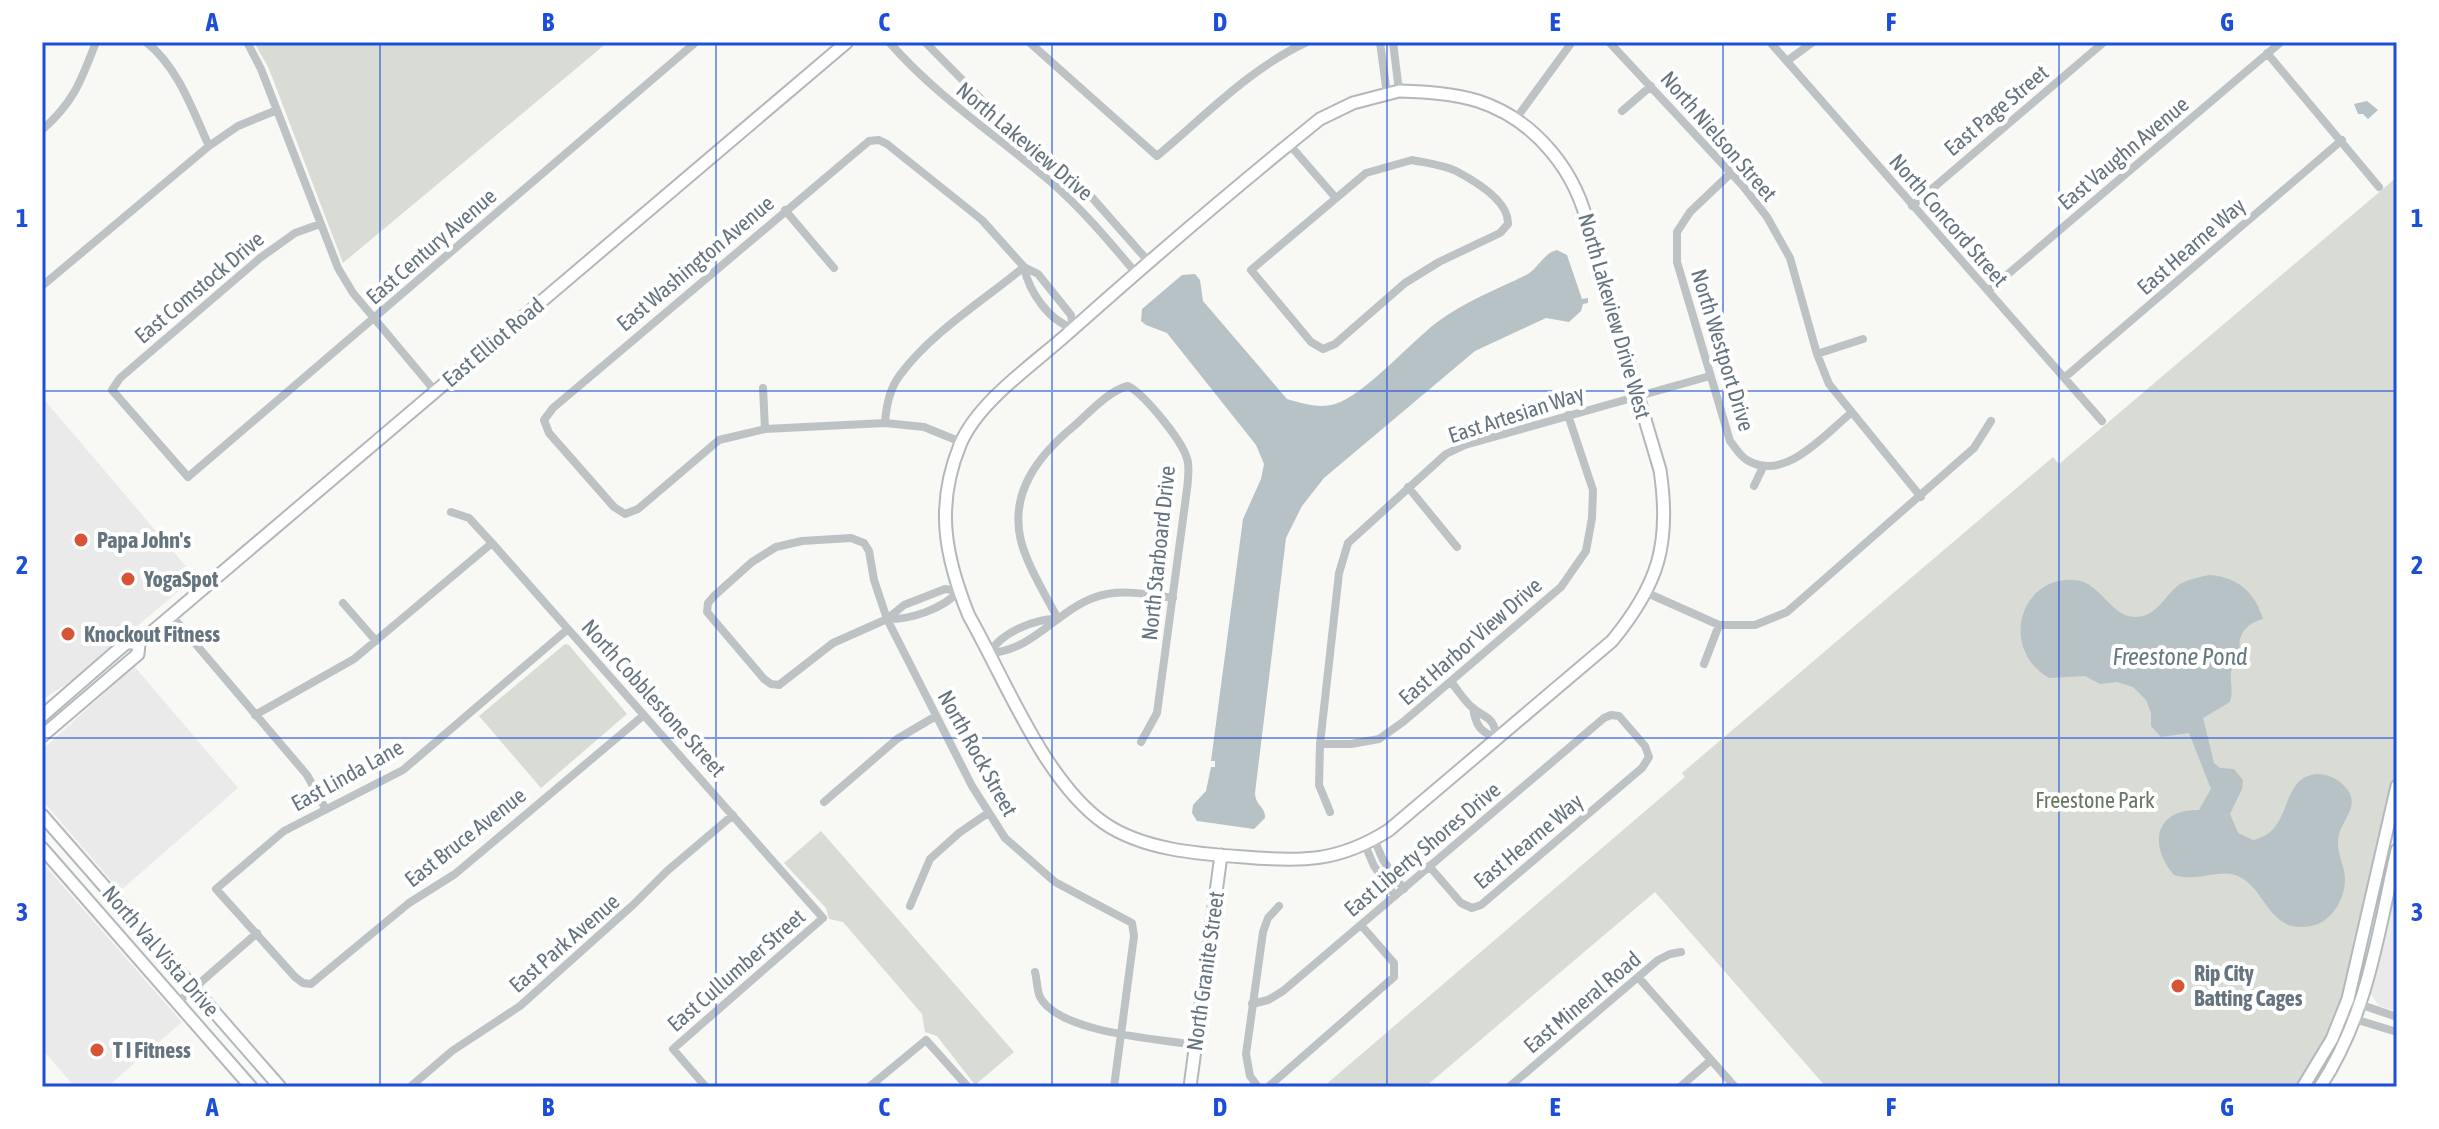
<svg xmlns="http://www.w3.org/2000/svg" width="2439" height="1129" font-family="'Asap Condensed',sans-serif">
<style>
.built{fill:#e9eae9}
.green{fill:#d8dcd5}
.water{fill:#b6c2c6}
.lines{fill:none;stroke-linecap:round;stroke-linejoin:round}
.secondary-casing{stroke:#b2b8bc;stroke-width:15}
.street{stroke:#bdc2c5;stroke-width:8}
.secondary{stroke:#fff;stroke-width:11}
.grid{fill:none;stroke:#1d4ed8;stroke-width:2;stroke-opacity:0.55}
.poi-dot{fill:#d75437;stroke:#fff;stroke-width:3}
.labels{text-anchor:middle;stroke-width:8;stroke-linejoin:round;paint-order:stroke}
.street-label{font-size:22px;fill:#65747e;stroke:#fff}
.poi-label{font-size:22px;font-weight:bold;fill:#65747e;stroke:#fff;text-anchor:start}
.park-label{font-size:22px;fill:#687763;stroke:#fff}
.water-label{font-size:24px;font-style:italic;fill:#657a7f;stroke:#fff}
.neatline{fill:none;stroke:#1d4ed8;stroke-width:3}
.grid-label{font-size:26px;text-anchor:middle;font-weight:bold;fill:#1d4ed8}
</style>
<rect width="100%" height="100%" fill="#f8f8f5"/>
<path class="built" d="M42,397L195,577L76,678L42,700Z
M134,666L238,788L120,891L42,800V750Z
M42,862L182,1022L107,1087H75L42,1049Z
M2397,873V1011L2379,1006L2370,993Z"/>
<path class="green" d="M254,42H608L343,263L269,69Z
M2397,177V765L2348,979L2330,1033L2317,1059L2296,1087H1826L1655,892L1425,1087H1323L1685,777L1682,773L2053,457L2059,464Z
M565,644L569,645L627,714L541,788L479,716Z
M821,831L1014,1052L975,1085L937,1036L925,1032L922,1014L843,922L829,919L826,908L784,863Z"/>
<path class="water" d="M2367,101L2378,110L2368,119L2363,114H2358L2354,104Z
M1557,250L1567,255L1582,299L1588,298V303L1583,304L1581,311L1569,322L1546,318L1475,351L1324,478L1302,506L1286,538L1255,793C1255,805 1266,807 1265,818L1254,829L1197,821L1192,813L1193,805L1206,791L1211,767H1215V761H1211L1243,519L1261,479L1264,464L1256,445L1167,333L1146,325L1141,321L1142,309L1182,275L1195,274L1200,280L1203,301L1287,399C1301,403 1319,409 1335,404C1363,396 1410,343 1436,323C1463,302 1498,289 1528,274C1539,267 1544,253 1557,250Z
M2210,575C2237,577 2255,592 2263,619C2243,624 2235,639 2242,657C2222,672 2236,683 2230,702L2203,718L2214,763L2220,768L2234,769L2243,780L2242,789L2230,814L2238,833L2253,840C2295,832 2278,777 2317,774C2325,774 2334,777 2340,782C2368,805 2337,820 2338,843C2338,856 2345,867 2345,879C2345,899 2332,922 2311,926C2269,934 2267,891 2240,877C2221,867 2199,883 2174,875C2148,845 2155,809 2199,810L2211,789L2189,733L2161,737L2151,726V713L2146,700L2133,687L2117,682L2100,684L2085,676L2049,678C2000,650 2018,576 2075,580C2103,582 2112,624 2143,616C2159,612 2167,593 2180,584C2190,579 2199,577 2210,575Z"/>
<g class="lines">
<g class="secondary-casing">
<path id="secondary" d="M1399,91C1425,92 1453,93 1478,101C1536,120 1578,173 1589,231L1660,470C1671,543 1659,584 1612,641L1389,830C1339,862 1302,862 1244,857C1199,854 1143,850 1104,823C1044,781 1005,679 969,616C945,557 935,506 960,445C977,403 1031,366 1065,336C1148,262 1233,189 1320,119L1353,103Z
M42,716L126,643H139L847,42
M42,736L138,654L139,643
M42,815L280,1087
M42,848L251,1087
M1190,1087L1221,855
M2303,1087L2332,1039L2348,999L2397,786
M2320,1087C2368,1014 2378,933 2397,850"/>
</g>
<path class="street" d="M146,42C178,67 192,109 209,146
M247,42L261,69L338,268L353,293L435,391
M889,42C936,96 996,135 1051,182C1082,209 1108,240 1135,272
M925,42L992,110L1088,193L1148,261
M1029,42L1157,156C1204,117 1250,68 1307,42
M1380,42L1387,94
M1393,42L1399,91
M1609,42L1743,186L1767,217L1790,258L1817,354L1829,384L1921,497
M1770,42L2102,421
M2267,53L2379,187
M1787,61L1813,42
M1622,111L1651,86
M1515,120L1572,42
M42,130C74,102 81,81 96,42
M1289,144L1335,197
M1412,160C1426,163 1444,165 1456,171C1475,181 1509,201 1508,224L1500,233L1439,262L1405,283L1335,344L1323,349L1311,342L1251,270L1366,173Z
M1731,173L1690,212L1677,232V262L1730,441C1735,447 1740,456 1747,460C1784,483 1824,435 1851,413
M1912,206L2104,42
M785,210L834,268
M320,224L295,233L260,258L120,378L112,390L188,477L696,42
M42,286L209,146L238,126L277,110
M1988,291L2281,42
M1817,354L1863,339
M2064,378L2342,140
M763,388L765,429
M885,423C886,407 890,388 900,375C932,332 983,301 1024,267
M961,442L924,427L885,423L765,429L719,440L638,509L625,514L614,507L549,433L544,420L553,408L869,141L879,140L887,144L982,220L1024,267L1038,274L1071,315L1073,328C1049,321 1029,292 1024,267
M1754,486L1763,467
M1408,487L1457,547
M451,512L469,518L492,543L823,918L673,1049L706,1087
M959,591L945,589L904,605L887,619L833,643L779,685L771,684L764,679L707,612L708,603L714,596L752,562L776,547L802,541L851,538L864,543L869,551L874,580L887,619L972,786L1005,838L1055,882L1132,923L1134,936L1114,1087
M1645,592L1719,625H1755L1787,612L1974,448L1991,421
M343,603L376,641
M171,615L307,775L325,808
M887,619C910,620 943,609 959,591
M1058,619C1046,596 1027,565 1021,541C1009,492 1039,455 1074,426C1089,413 1108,391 1128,386C1144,394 1186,444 1188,463C1189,471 1188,481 1187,489L1157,713L1141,742
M568,629L403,770L284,831L216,889L295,977L303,983L311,984L409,903L455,874L644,715
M990,653C1033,650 1056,612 1093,598C1117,588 1148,594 1173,598
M990,653C1000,633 1036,618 1058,619
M1704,664L1719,625
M1451,682C1458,690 1465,702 1473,708C1488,720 1493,716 1497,738C1480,732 1476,726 1473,708
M255,715L354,659L492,543
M1320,744H1351L1379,739L1403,722L1561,587L1586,551L1592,518L1593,490L1568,415
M824,802L897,739L936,716
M1330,812L1319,785L1320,744L1339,573L1348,543L1446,454L1465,445L1710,376
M1374,839L1383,860L1404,889
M1365,845L1374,866L1395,896
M910,906L930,859L959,833L988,813
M1035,972C1037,979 1037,991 1040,997C1059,1033 1159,1039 1195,1045
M1638,977L1735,1087
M177,1003L257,933
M2356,1003L2397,1017
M1252,1004L1268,1000L1283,991L1604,718L1611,715L1619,716L1645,746L1649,757L1642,768L1481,905L1472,908L1461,903L1429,866
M2351,1018L2397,1032
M410,1087L452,1051L520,1006L634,904L667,871L733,815
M869,1087L926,1040L968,1087
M1258,1087L1250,1076L1246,1054L1263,932L1268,918L1279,906
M1268,1087L1394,977V963L1361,925
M1509,1087L1658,960L1670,954L1681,952
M1680,1087L1711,1060"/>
<use href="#secondary" class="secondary"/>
</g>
<path class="grid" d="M380,42V1087M716,42V1087M1052,42V1087M1387,42V1087M1723,42V1087M2059,42V1087M42,391H2397M42,738H2397"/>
<g class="poi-dot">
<circle cx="81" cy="540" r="8"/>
<circle cx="128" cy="579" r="8"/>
<circle cx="68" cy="634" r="8"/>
<circle cx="2178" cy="986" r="8"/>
<circle cx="97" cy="1050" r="8"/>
</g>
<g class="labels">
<g class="street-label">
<text transform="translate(1996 110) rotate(-40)" y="8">East Page Street</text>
<text transform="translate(1719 136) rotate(49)" y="8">North Nielson Street</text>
<text transform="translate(1025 141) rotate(40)" y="8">North Lakeview Drive</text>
<text transform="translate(2123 153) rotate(-40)" y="8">East Vaughn Avenue</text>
<text transform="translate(1949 220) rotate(49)" y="8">North Concord Street</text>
<text transform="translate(431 246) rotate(-41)" y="8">East Century Avenue</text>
<text transform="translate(2191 246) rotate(-41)" y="8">East Hearne Way</text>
<text transform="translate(695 263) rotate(-40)" y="8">East Washington Avenue</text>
<text transform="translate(199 287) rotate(-40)" y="8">East Comstock Drive</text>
<text transform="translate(1615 316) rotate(74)" y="8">North Lakeview Drive West</text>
<text transform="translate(493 342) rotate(-40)" y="8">East Elliot Road</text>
<text transform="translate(1723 350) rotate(73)" y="8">North Westport Drive</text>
<text transform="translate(1516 414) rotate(-18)" y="8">East Artesian Way</text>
<text transform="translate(1158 553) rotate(-84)" y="8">North Starboard Drive</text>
<text transform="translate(1470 641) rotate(-41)" y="8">East Harbor View Drive</text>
<text transform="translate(654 698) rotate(48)" y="8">North Cobblestone Street</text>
<text transform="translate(978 753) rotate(61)" y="8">North Rock Street</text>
<text transform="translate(347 775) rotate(-29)" y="8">East Linda Lane</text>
<text transform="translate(465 837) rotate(-38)" y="8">East Bruce Avenue</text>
<text transform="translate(1528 841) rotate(-40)" y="8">East Hearne Way</text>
<text transform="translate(1422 849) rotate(-40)" y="8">East Liberty Shores Drive</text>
<text transform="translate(564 943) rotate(-41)" y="8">East Park Avenue</text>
<text transform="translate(161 951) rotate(49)" y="8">North Val Vista Drive</text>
<text transform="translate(736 970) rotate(-41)" y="8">East Cullumber Street</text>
<text transform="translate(1205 971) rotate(-82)" y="8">North Granite Street</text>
<text transform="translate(1582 1002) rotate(-40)" y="8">East Mineral Road</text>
</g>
<g class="poi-label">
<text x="97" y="548">Papa John's</text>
<text x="144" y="587">YogaSpot</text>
<text x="84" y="642">Knockout Fitness</text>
<text x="2194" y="981">Rip City<tspan x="2194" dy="25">Batting Cages</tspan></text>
<text x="113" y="1058">T I Fitness</text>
</g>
<g class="park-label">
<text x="2095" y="808">Freestone Park</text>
</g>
<g class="water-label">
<text x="2180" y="665">Freestone Pond</text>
</g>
</g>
<rect width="2439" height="1129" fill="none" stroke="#ffffff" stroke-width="88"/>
<rect x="44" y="44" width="2351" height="1041" class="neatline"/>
<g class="grid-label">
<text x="212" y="31">A</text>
<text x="548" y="31">B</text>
<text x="884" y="31">C</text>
<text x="1220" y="31">D</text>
<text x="1555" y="31">E</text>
<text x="1891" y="31">F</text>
<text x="2227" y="31">G</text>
<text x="22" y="227">1</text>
<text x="2417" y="227">1</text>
<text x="22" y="574">2</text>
<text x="2417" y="574">2</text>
<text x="22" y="921">3</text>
<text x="2417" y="921">3</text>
<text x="212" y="1116">A</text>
<text x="548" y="1116">B</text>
<text x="884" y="1116">C</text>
<text x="1220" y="1116">D</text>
<text x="1555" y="1116">E</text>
<text x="1891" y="1116">F</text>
<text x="2227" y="1116">G</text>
</g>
</svg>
